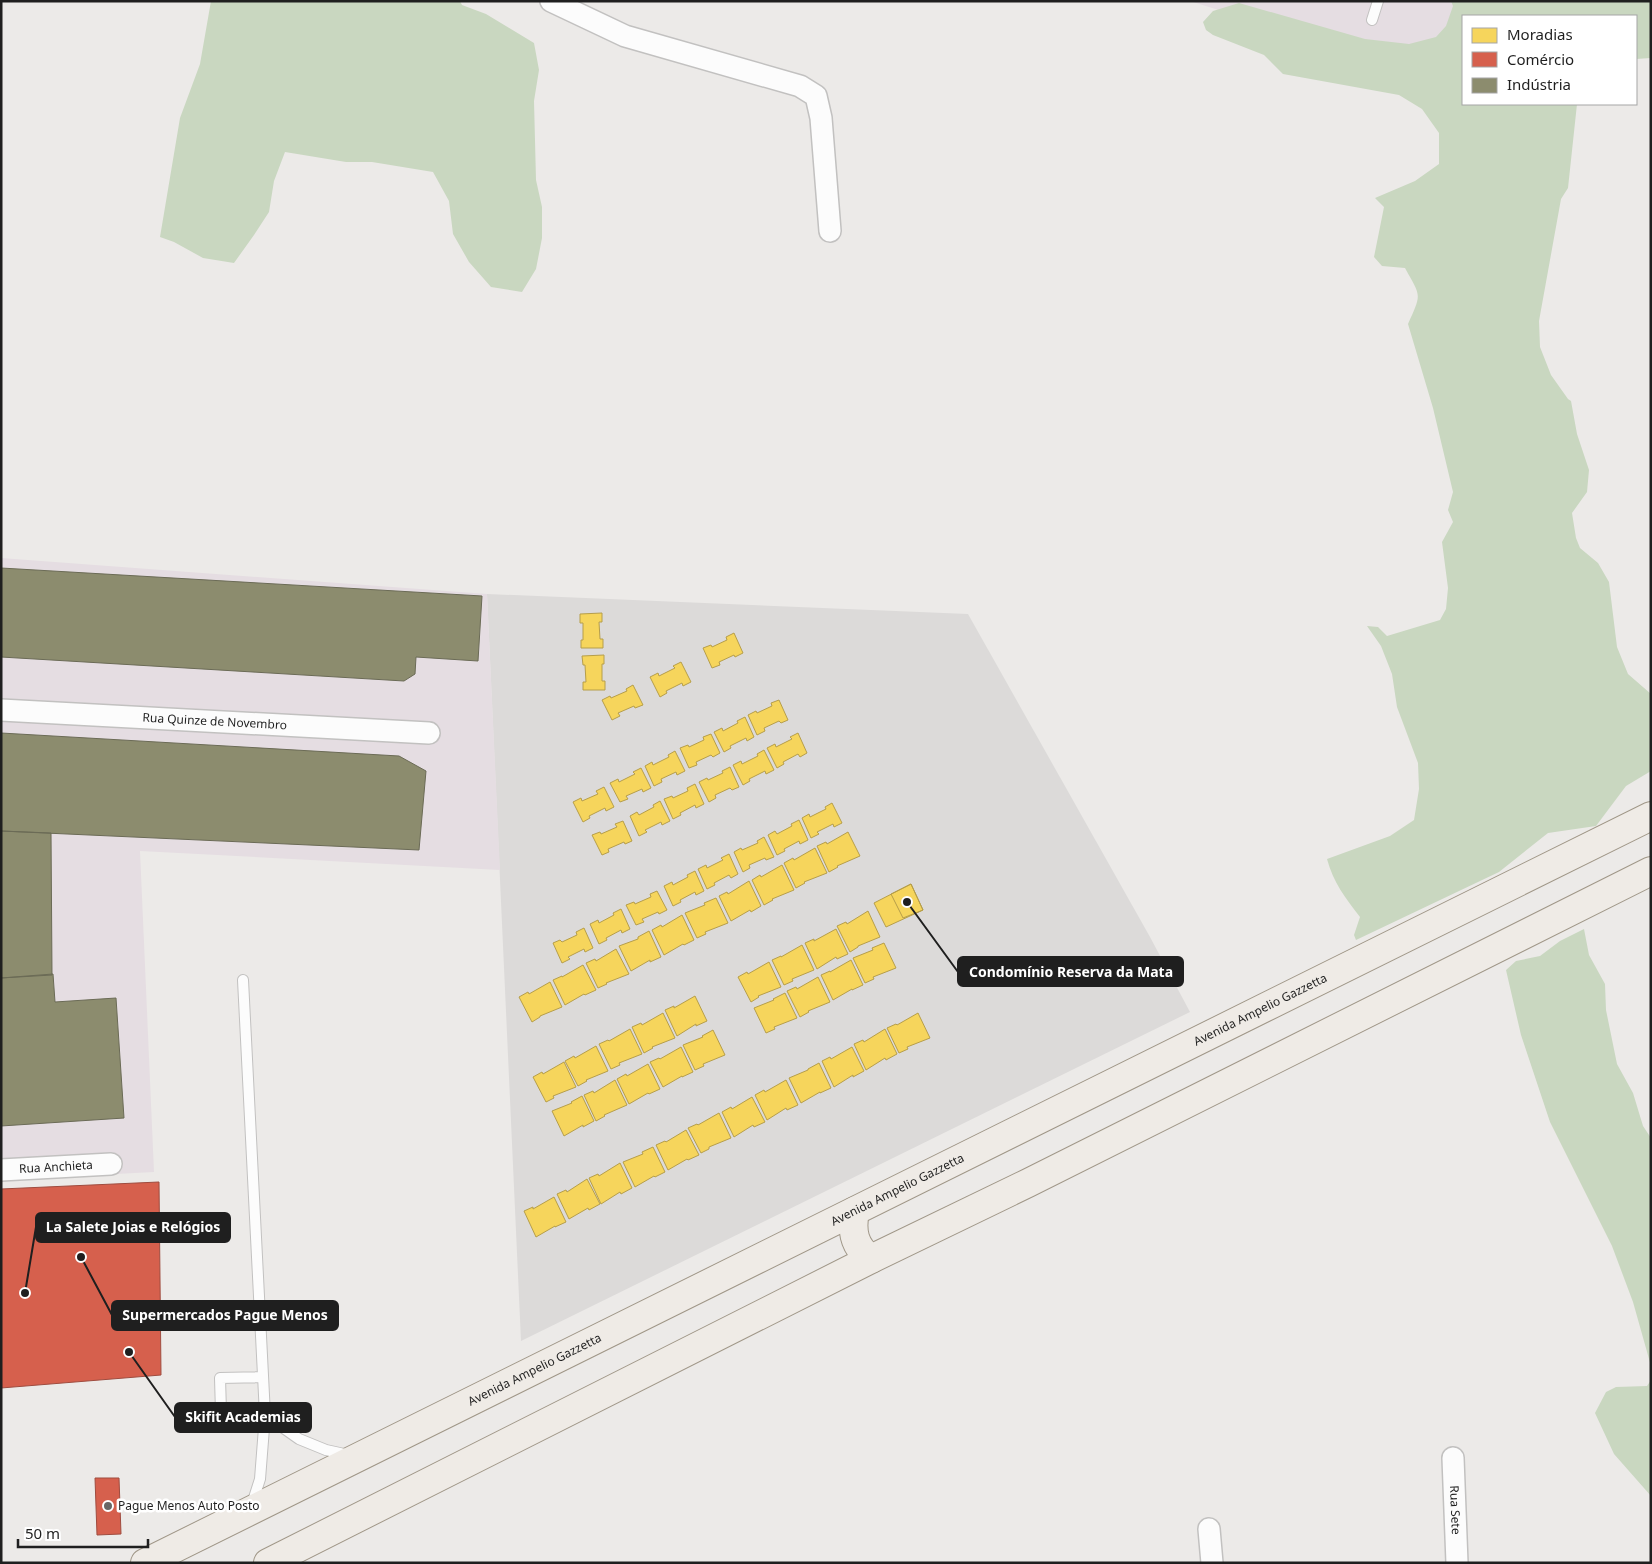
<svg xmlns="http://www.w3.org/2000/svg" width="1652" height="1564" font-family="'Noto Sans',sans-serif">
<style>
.residential{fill:#dcdad9}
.industrial{fill:#e5dde2}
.forest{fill:#c9d7c0}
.homes{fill:#f6d55c;stroke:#b69e4a}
.shops{fill:#d6604d;stroke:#9f4c3f}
.industry{fill:#8c8c6e;stroke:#6b6b56}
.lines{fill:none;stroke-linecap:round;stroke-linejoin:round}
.service-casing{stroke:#c2c1c0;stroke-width:12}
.minor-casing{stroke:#c2c1c0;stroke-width:24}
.primary-casing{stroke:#a09788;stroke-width:30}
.service{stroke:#fcfcfc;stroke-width:10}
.minor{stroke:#fcfcfc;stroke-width:21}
.primary{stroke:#efebe6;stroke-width:28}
.poi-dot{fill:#676665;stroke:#fff;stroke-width:2}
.labels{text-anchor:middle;stroke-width:5;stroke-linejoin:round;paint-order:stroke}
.street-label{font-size:12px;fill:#1f1f1f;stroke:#fff}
.poi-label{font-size:12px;fill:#1f1f1f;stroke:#fff;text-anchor:start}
.leader{fill:none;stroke:#1f1f1f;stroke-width:2}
.callout-dot{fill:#1f1f1f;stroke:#fff;stroke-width:2}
.callout{fill:#1f1f1f;stroke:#1f1f1f;stroke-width:2}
.callout-label{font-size:14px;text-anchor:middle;font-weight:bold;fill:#fff}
</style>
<rect width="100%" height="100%" fill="#eceae8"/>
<path class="residential" d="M487,594L968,614L1150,937L1190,1012L521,1341Z"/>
<path class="industrial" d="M1190,1H1468L1463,16L1458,72L1247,19Z
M1,558L487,594L500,870L140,851L154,1172L1,1180Z"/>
<path class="forest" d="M211,1H460L462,5L486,14L534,43L539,70L534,101L536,180L542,207V238L536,269L522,292L491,287L469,262L453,234L449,201L433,172L372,162H346L285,152L274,181L269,212L254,235L234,263L203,258L174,242L160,237L180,118L200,64Z
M1451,1H1651V58L1636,59V16H1463V104H1577L1568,188L1561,199L1539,321L1540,347L1551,375L1568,399L1571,401L1577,434L1589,470L1587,492L1572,513L1576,538L1580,548L1598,563L1609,582L1617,647L1628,674L1651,694V771L1626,786L1596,826L1548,833L1499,872L1356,940L1354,935L1360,917C1346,899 1333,882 1327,859L1390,836L1414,820L1419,789L1418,763L1397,707L1392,674L1381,646L1367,626L1378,627L1387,636L1440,620L1446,609L1448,588L1442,542L1453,522L1448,510L1453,492L1433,408L1408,324C1422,293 1421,297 1405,268L1382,266L1374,257L1384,207L1375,198L1415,181L1439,164V133L1422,109L1399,95L1283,74L1264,55L1213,35L1206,30L1203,22L1213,11L1239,3L1365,39L1409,44L1436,37L1446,26L1453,6Z
M1584,929L1589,955L1605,984L1606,1010L1617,1064L1633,1093L1643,1126L1651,1138V1366L1633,1302L1612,1246L1550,1122L1521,1035L1506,970L1516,961L1540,956L1560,941Z
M1651,1380V1496L1614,1454L1595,1413L1606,1392L1616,1387L1647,1386Z"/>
<path class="homes" d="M602,613V622H599L600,639H603V648H581V640H583V623H580V614Z
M734,633L743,653L735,657L734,655L719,662L720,665L712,668L703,648L711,645L712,647L727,640L726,637Z
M604,655V664H602V681H605V690H583V682H586L585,665H583L582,656Z
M681,662L691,682L683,686L682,683L666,691L667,693L660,697L650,677L658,673L659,676L675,668L673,666Z
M633,685L643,705L635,708L634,706L618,713L620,716L612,720L602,700L610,696L611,698L627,691L626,689Z
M779,700L788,720L781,723L779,721L764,728L765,731L757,735L748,715L756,711L757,713L772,706L771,703Z
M745,717L754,737L747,741L746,738L730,746L731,748L724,752L714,732L722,728L723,731L738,723L737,721Z
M798,733L807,753L800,757L798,754L783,762L784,764L777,768L767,748L775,744L776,747L792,739L790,737Z
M711,734L720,753L713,757L711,755L696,762L697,765L689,768L680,748L688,745L689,747L704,740L703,737Z
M764,750L774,770L766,774L765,771L749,779L750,781L743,785L733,765L741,761L742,764L758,756L757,754Z
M675,751L685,771L677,775L676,772L661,779L662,782L654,786L645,766L652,762L653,765L669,757L668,755Z
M730,767L739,787L732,790L730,788L715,795L716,798L709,802L699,782L707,778L708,780L723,773L722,771Z
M641,768L651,788L643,792L642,789L626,796L628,799L620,802L610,783L618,779L619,782L635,774L633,772Z
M695,784L704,804L696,808L695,805L680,813L681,815L673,819L664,799L672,796L673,798L688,791L687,788Z
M604,787L614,807L606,811L605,808L589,816L590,818L583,822L573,802L581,798L582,801L598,794L596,791Z
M660,801L670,821L662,825L661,822L645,830L647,832L639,836L630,816L637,812L639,815L654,807L653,805Z
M832,803L842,823L834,827L833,824L817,832L819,834L811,838L802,818L809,814L810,817L826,809L825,807Z
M799,820L808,840L800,844L799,841L784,849L785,851L777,855L768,835L775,831L777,834L792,826L791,824Z
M623,821L632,841L625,844L624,842L608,849L609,852L602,855L592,835L600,832L601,834L617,827L615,824Z
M848,832L860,856L837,866L838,867L829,872L817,846L826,842L827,844Z
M764,837L774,857L766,860L765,858L749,865L750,868L743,872L734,852L741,848L742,850L758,843L757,841Z
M815,848L827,873L804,882L805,883L796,888L784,863L793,858L794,860Z
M729,854L738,874L731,878L729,875L714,883L715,885L707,889L698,869L706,865L707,868L723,860L721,858Z
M782,865L794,890L772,899L773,900L764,905L752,880L760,875L761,877Z
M695,871L704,891L696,895L695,892L680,900L681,902L673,906L664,886L672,882L673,885L688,877L687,875Z
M749,881L761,906L751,912L750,910L731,921L719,896L727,892L728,894Z
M911,884L923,910L886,927L874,903Z
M911,884L923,910L903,918L891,894Z
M657,891L667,910L659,914L658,912L642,919L644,922L636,925L626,905L634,902L635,904L651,897L650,894Z
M716,898L728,923L705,932L706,934L697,938L685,913L705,905L704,903Z
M621,909L630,929L622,933L621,930L606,938L607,940L599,944L590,924L598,920L599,923L614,915L613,913Z
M868,911L880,937L858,946V947L850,952L837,926L846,922L847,924Z
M682,915L694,940L684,945L683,944L664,955L652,930L661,925L662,927Z
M584,928L593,948L585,952L584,949L568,957L570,959L562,963L553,943L560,940L562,942L577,935L576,932Z
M836,929L848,954L837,959L836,957L817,969L805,943L814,939V941Z
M649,931L661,957L650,962V960L631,971L619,946L638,939V937Z
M884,943L896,968L873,977L874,979L865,983L853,958L873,950L872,948Z
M802,945L814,970L792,979L793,981L784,985L772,960L781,956V957Z
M616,949L629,974L606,983L607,984L598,988L586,963L595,959L596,961Z
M851,960L863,985L852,990V989L833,1000L821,975L830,971V972Z
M769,962L781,987L758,996L759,997L751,1002L738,977L747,972L748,974Z
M583,965L596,990L585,995L584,994L565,1005L553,980L562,976V977Z
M818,977L830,1002L808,1011L809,1012L800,1017L787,991L796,987L797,989Z
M550,982L562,1007L540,1016V1017L532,1022L519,997L528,992L529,994Z
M785,993L797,1018L774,1027L775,1029L766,1033L754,1008L774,1000L773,999Z
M695,996L707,1021L696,1026V1024L677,1036L665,1010L674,1006V1008Z
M663,1013L675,1038L652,1047L653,1048L644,1053L632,1027L641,1023L642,1025Z
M918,1013L930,1038L907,1047L908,1049L899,1053L887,1028L896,1024L897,1025Z
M630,1029L642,1054L619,1063L620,1065L611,1069L599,1044L608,1040L609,1041Z
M885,1029L897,1054L886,1060L885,1058L866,1070L854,1044L863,1040L864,1042Z
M713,1030L725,1055L703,1064L704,1066L695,1070L683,1045L703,1037L702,1036Z
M596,1046L608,1071L586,1080L587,1081L578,1086L565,1061L574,1056L575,1058Z
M681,1047L693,1072L682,1077V1076L663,1087L650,1062L659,1058L660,1059Z
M852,1047L864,1071L853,1077V1075L834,1087L822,1061L830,1057L831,1059Z
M564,1062L576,1087L553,1096L554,1098L546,1102L533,1077L542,1072L543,1074Z
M819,1063L831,1088L820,1093V1092L801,1103L789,1078L808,1070V1069Z
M648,1064L660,1089L649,1094L648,1093L629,1104L617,1079L626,1074L627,1076Z
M615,1080L627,1105L604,1115L605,1116L596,1121L584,1095L593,1091L594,1093Z
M786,1080L798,1105L787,1110L786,1108L767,1120L755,1095L764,1090L765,1092Z
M582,1096L594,1121L583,1127V1125L564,1136L552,1111L572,1103L571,1102Z
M752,1097L765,1122L754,1127L753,1125L734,1137L722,1112L731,1107L732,1109Z
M719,1113L731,1138L709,1147V1149L701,1153L688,1128L697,1124L698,1125Z
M686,1130L699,1155L688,1160L687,1159L668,1170L656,1145L665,1141L666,1142Z
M653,1147L665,1172L655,1177L654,1176L635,1187L623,1162L643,1154L642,1152Z
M620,1163L632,1188L621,1194L620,1192L601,1204L589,1178L598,1174L599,1176Z
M587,1179L600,1204L589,1210L588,1208L569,1219L557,1194L566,1190L567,1192Z
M554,1197L566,1222L555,1227V1226L536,1237L524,1211L533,1207V1209Z"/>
<path class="shops" d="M159,1182L161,1375L1,1388V1189Z
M95,1478H119L121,1534L97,1535Z"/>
<path class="industry" d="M1,568L482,596L478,661L416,657L415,674L404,681L1,657Z
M1,733L399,756L426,771L419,850L1,831Z
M1,831L51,833L52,975L1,978Z
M53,974L55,1002L116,998L124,1118L1,1126V978Z"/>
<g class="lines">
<g class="service-casing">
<path id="service" d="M1372,20L1378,1
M243,980L265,1415L260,1479L252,1504
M182,1413L221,1412L220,1378L263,1377
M265,1415L299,1439L326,1450L349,1455"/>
</g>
<g class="minor-casing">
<g id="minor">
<path d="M551,1L625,36L800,86L816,96L821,118L830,231"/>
<path id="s1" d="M1,710L429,733"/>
<path id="s2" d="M1,1170L111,1164"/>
<path id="s3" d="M1453,1458L1457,1563"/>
<path d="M1209,1529L1212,1563"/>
</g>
</g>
<g class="primary-casing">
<g id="primary">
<path d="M855,1211C851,1231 854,1247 871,1259"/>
<path id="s4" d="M145,1563L1651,816"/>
<path d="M268,1563L871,1259L1028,1183L1651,871"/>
</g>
</g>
<use href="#service" class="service"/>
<use href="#minor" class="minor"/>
<use href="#primary" class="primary"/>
</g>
<circle class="poi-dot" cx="108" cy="1506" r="5"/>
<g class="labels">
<g class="street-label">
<text dy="4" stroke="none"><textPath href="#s1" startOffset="214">Rua Quinze de Novembro</textPath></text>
<text dy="4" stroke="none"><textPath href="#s4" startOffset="1245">Avenida Ampelio Gazzetta</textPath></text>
<text dy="4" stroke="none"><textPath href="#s2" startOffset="55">Rua Anchieta</textPath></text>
<text dy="4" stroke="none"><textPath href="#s4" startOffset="840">Avenida Ampelio Gazzetta</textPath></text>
<text dy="4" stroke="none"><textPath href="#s4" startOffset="435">Avenida Ampelio Gazzetta</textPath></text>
<text dy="4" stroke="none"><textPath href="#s3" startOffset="52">Rua Sete</textPath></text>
</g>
<g class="poi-label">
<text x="118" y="1510">Pague Menos Auto Posto</text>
</g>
</g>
<path class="leader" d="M907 902L958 972M25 1293L36 1227M81 1257L112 1315M129 1352L175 1417"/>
<g class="callout-dot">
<circle cx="907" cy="902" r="5"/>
<circle cx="25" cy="1293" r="5"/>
<circle cx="81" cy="1257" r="5"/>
<circle cx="129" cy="1352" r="5"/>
</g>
<g class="callout">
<rect x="958" y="957" width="225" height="29" rx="5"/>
<rect x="36" y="1213" width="194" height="29" rx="5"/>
<rect x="112" y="1301" width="226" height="29" rx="5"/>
<rect x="175" y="1403" width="136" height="29" rx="5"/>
</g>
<g class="callout-label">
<text x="1071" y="977">Condomínio Reserva da Mata</text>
<text x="133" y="1232">La Salete Joias e Relógios</text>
<text x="225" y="1320">Supermercados Pague Menos</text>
<text x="243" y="1422">Skifit Academias</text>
</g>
<rect width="1652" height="1564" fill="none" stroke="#1f1f1f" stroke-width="5"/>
<rect x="1462" y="15" width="175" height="90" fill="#ffffff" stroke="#a5a5a5"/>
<rect x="1472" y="28" width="25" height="15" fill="#f6d55c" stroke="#a5a5a5"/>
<text x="1507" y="40" font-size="15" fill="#1f1f1f">Moradias</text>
<rect x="1472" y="52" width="25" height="15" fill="#d6604d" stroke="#a5a5a5"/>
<text x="1507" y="65" font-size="15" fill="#1f1f1f">Comércio</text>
<rect x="1472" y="78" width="25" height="15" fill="#8c8c6e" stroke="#a5a5a5"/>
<text x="1507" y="90" font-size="15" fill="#1f1f1f">Indústria</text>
<path d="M18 1539v8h130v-8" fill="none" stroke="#1f1f1f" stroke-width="2.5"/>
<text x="25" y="1539" font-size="15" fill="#1f1f1f" stroke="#ffffff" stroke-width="4" paint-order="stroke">50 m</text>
</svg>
